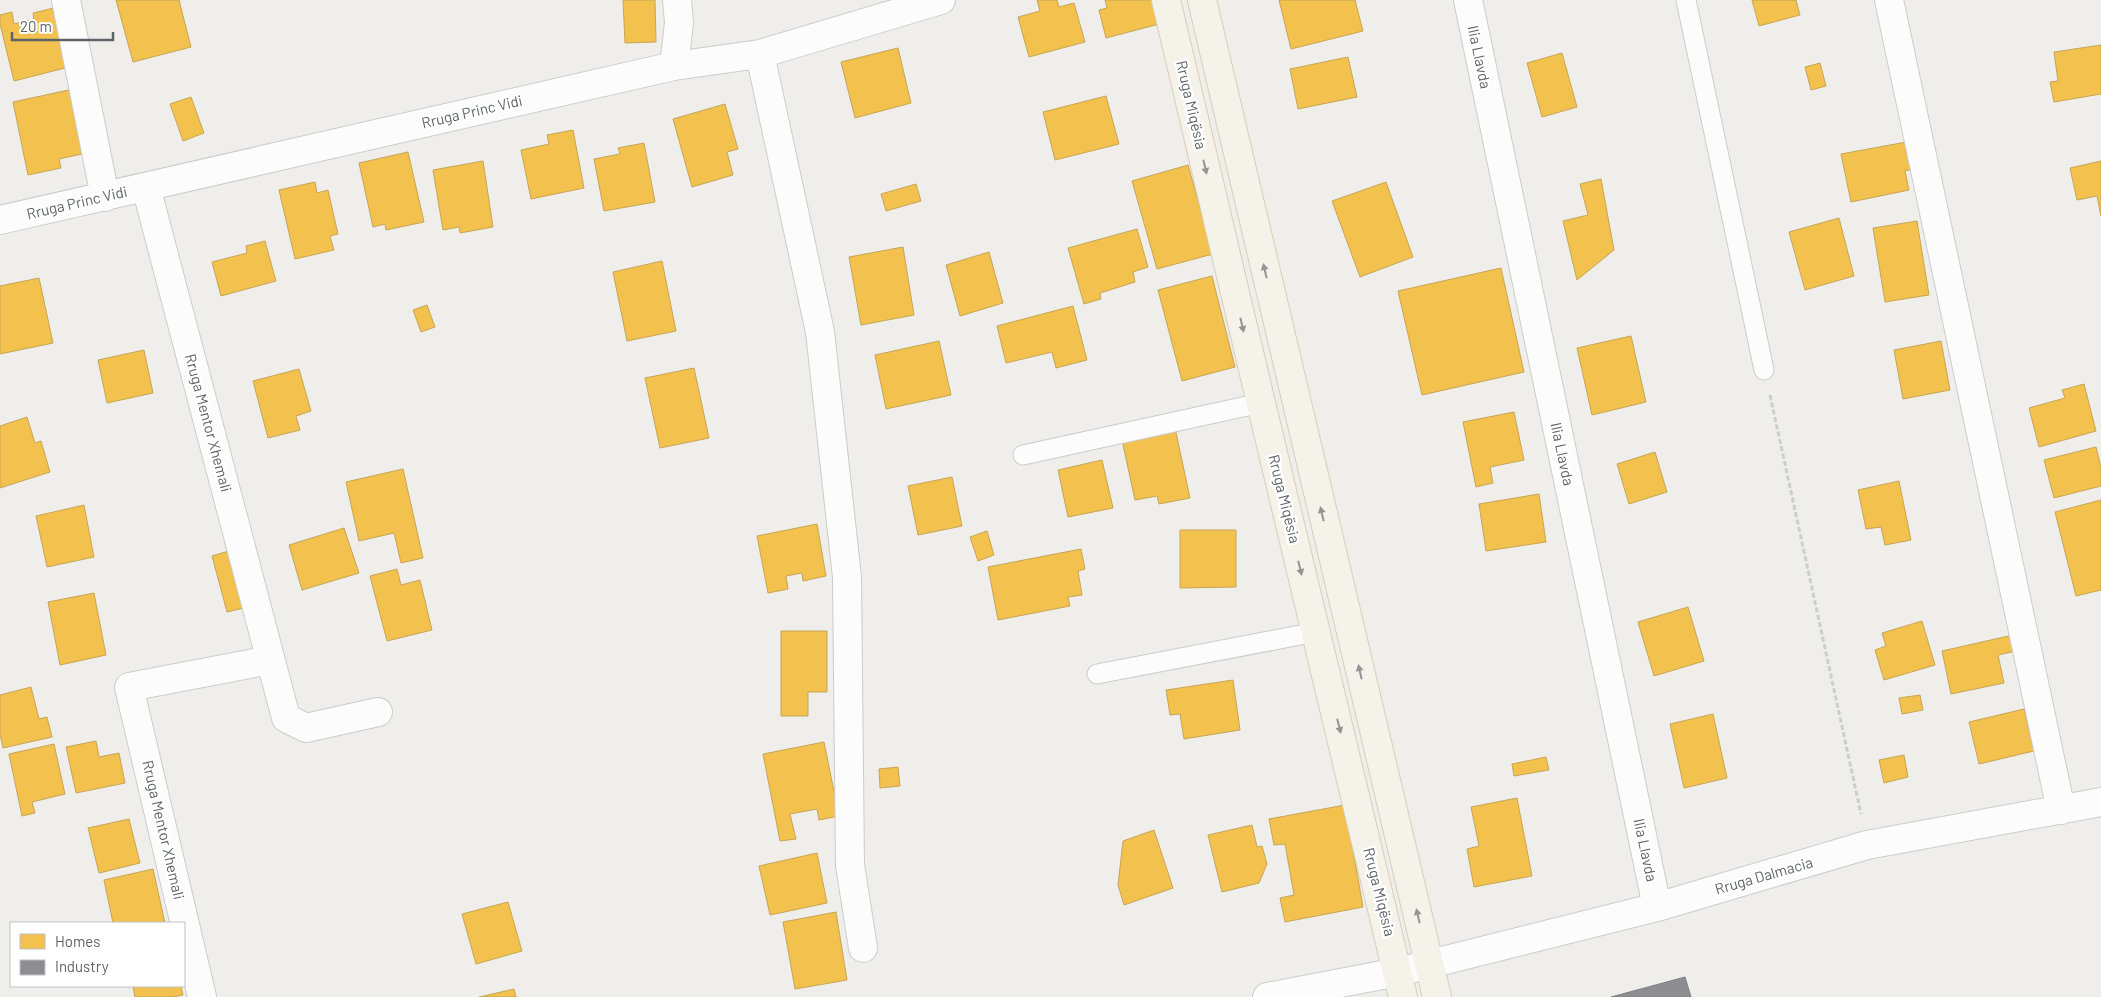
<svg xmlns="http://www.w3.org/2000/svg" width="2101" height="997" font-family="Barlow,sans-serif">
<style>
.homes{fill:#f2c14e;stroke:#c6a556}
.industry{fill:#8d8d92;stroke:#7f8085}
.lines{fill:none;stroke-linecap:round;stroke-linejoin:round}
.lane-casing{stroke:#cbcccc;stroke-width:21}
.street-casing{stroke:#cbcccc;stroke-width:30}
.primary-casing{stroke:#d7ceb8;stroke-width:30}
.path{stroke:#cacfcc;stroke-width:3;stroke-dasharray:5 2.5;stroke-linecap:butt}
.lane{stroke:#fdfcfc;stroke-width:19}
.street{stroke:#fdfcfc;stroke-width:28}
.primary{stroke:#f4f2e9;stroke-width:28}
.oneway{fill:#939595}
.labels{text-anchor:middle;stroke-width:5;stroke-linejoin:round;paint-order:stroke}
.street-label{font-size:15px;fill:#5f6368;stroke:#fff}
</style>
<rect width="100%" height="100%" fill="#efeeea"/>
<path class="homes" d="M116,0H179L191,47L133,62Z
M623,0H655L656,42L625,43Z
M1037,0H1057L1059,7L1074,3L1085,42L1029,57L1018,17L1040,11Z
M1105,0H1162L1167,22L1106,38L1099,10L1107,8Z
M1279,0H1355L1363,31L1291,49Z
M1752,0H1796L1800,15L1759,26Z
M54,8L69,67L14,81L0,24V15L12,12L14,24L34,19L33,13Z
M2101,45V94L2054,102L2050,82L2058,81L2054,52Z
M898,48L911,103L855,118L841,62Z
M1562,53L1577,107L1542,117L1527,63Z
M1348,57L1357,97L1298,109L1290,69Z
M1820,63L1826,86L1811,90L1805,67Z
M78,88L91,152L59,159L61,168L28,175L13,102Z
M1106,96L1119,144L1055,160L1043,112Z
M191,97L204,133L183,141L170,104Z
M725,104L738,149L727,152L733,175L692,187L673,119Z
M573,130L584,188L531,199L521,150L549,144L547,135Z
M1912,141L1917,168L1905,171L1909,190L1851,202L1841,154Z
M644,143L655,202L604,211L594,159L620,154L618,148Z
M408,152L424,222L386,230L385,224L373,227L359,163Z
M483,161L493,227L460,233L459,227L443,230L433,170Z
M2101,161V216L2097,196L2077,200L2070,168Z
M1188,165L1213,254L1157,269L1132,181Z
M1601,179L1614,250L1577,280L1563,221L1588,215L1580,184Z
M315,182L317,193L328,190L338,234L330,236L334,250L295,259L279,190Z
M1386,182L1413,257L1360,277L1332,201Z
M916,184L921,201L886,211L881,194Z
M1839,218L1854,276L1805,290L1789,232Z
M1917,221L1929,295L1885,302L1873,228Z
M1137,229L1148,267L1133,272L1135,282L1100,293L1101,299L1084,304L1068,248Z
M265,241L276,281L221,296L212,262L247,253L246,246Z
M903,247L914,315L861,325L849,257Z
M989,252L1003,303L960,316L946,265Z
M662,261L676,331L627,341L613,272Z
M1501,268L1524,372L1422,395L1398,291Z
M1212,276L1235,367L1182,381L1158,290Z
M39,278L53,343L0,354V286Z
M427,305L435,327L421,332L413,310Z
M1073,306L1087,360L1056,368L1052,352L1006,363L997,326Z
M1631,336L1646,402L1592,415L1577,348Z
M939,341L951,395L886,409L875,355Z
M1941,341L1950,390L1903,399L1894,350Z
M144,350L153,393L107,403L98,360Z
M694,368L709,438L660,448L645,378Z
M299,369L311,411L296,416L300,430L268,438L253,381Z
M2084,384L2096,431L2039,447L2029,408L2065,398L2062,390Z
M1514,412L1524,460L1490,467L1493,483L1476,487L1463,422Z
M27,417L35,443L41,441L50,472L0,488V426Z
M1175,428L1190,498L1159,504L1157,496L1135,500L1122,440Z
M2096,447L2101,467V486L2054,498L2044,460Z
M1655,452L1667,492L1629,504L1617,464Z
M1102,460L1113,508L1068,517L1058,470Z
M403,469L423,558L401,563L394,533L359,541L346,482Z
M952,477L962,526L918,535L908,486Z
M1899,481L1911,540L1885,545L1881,527L1866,529L1858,490Z
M1539,494L1546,542L1486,551L1479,504Z
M2101,500V590L2076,596L2055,512Z
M84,505L94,557L47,567L36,516Z
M817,524L826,576L803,581L802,573L786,576L788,589L768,593L757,536Z
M344,528L359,573L302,590L289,545Z
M1180,530H1236V587L1180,588Z
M987,531L994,555L978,561L970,537Z
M1081,549L1085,569L1078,571L1082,595L1068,597L1070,606L998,620L988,567Z
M232,550L248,607L227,612L212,556Z
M397,569L401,585L420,580L432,630L387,641L370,576Z
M94,593L106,655L60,665L48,602Z
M1688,607L1704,661L1654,676L1638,622Z
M1922,621L1935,665L1884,680L1875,650L1886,646L1882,633Z
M781,631H827V692H808V716H781Z
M2013,635L2016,651L1998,655L2004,683L1951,694L1942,651Z
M1233,680L1240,730L1184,739L1180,714L1170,715L1166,690Z
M31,687L39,719L47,717L52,737L3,748L0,734V695Z
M1920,695L1923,710L1902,714L1899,698Z
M2024,709L2034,751L1979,764L1969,722Z
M1713,714L1727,778L1684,788L1670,724Z
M96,741L99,757L119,753L125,783L76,793L66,747Z
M824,742L839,816L819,820L817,809L790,814L796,839L780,841L763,754Z
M54,744L65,794L32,802L35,813L22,816L9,754Z
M1904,755L1908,777L1884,783L1879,760Z
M1546,757L1549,770L1514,776L1512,764Z
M898,767L900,786L880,788L879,769Z
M1517,798L1532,876L1474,887L1467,849L1479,846L1471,807Z
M1345,805L1363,907L1285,922L1280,898L1294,895L1285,844L1274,845L1269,819Z
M129,819L140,863L99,873L88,828Z
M1252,825L1257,847L1262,846L1267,864L1259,883L1222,892L1208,835Z
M1154,830L1173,888L1124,905L1118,885L1123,841Z
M817,853L827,903L770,915L759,866Z
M153,869L165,923H113L104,880Z
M508,902L522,951L476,964L462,914Z
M836,912L847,980L795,989L783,922Z
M133,986H181L183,995L173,997H135Z
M514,989L516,997H479Z"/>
<path class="industry" d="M1685,977L1691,997H1611Z"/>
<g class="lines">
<g class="lane-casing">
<path id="lane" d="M1686,0L1764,370
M1023,455L1261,403
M1097,674L1316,632"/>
</g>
<g class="street-casing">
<path id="street" d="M66,0L105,197
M1468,0L1657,907
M1889,0L2061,810
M760,54L820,332L847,577L850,865L863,948
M674,66L679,23L677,0
M146,187L286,718L306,728L378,712
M0,220L674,66L760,54L941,0
M202,997L129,687L270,660
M1267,997L1398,972L1657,907L1867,845L2101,802"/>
</g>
<g class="primary-casing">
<path id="primary" d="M1166,0L1261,403L1403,997
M1202,0L1437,997"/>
</g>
<path class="path" d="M1770,395L1861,814"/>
<use href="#lane" class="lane"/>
<use href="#street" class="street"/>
<use href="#primary" class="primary"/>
</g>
<defs><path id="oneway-solid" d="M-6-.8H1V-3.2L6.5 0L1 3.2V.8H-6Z" transform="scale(1.25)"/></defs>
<g class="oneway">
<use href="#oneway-solid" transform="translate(1205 167) rotate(77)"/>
<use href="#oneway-solid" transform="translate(1265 271) rotate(-103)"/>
<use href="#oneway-solid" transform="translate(1242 325) rotate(77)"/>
<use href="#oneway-solid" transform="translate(1322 514) rotate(-103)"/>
<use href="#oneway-solid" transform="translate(1300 568) rotate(76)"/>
<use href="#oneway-solid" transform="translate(1360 672) rotate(-103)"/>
<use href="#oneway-solid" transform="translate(1339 726) rotate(76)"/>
<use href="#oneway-solid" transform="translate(1418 916) rotate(-103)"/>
</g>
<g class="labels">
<g class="street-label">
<text transform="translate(1479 57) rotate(78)" y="5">Ilia Llavda</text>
<text transform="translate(1191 105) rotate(77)" y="5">Rruga Miqësia</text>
<text transform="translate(472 112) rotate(-13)" y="5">Rruga Princ Vidi</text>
<text transform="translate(77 203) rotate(-13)" y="5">Rruga Princ Vidi</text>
<text transform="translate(208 423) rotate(75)" y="5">Rruga Mentor Xhemali</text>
<text transform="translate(1562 454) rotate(78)" y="5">Ilia Llavda</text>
<text transform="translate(1284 499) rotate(76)" y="5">Rruga Miqësia</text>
<text transform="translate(163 830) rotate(77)" y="5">Rruga Mentor Xhemali</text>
<text transform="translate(1645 850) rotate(78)" y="5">Ilia Llavda</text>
<text transform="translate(1764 876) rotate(-16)" y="5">Rruga Dalmacia</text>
<text transform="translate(1379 892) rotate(76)" y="5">Rruga Miqësia</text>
</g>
</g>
<rect x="10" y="922" width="175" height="65" fill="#ffffff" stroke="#bfc1c3"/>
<rect x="20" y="934" width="25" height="15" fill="#f2c14e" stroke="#bfc1c3"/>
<text x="55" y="947" font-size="15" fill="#5f6368">Homes</text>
<rect x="20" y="960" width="25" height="15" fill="#8d8d92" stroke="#bfc1c3"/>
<text x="55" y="972" font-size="15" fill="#5f6368">Industry</text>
<path d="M12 32v8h101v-8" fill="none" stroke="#5f6368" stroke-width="2.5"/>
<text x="20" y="32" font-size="15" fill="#5f6368" stroke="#ffffff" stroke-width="4" paint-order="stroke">20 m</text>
</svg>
